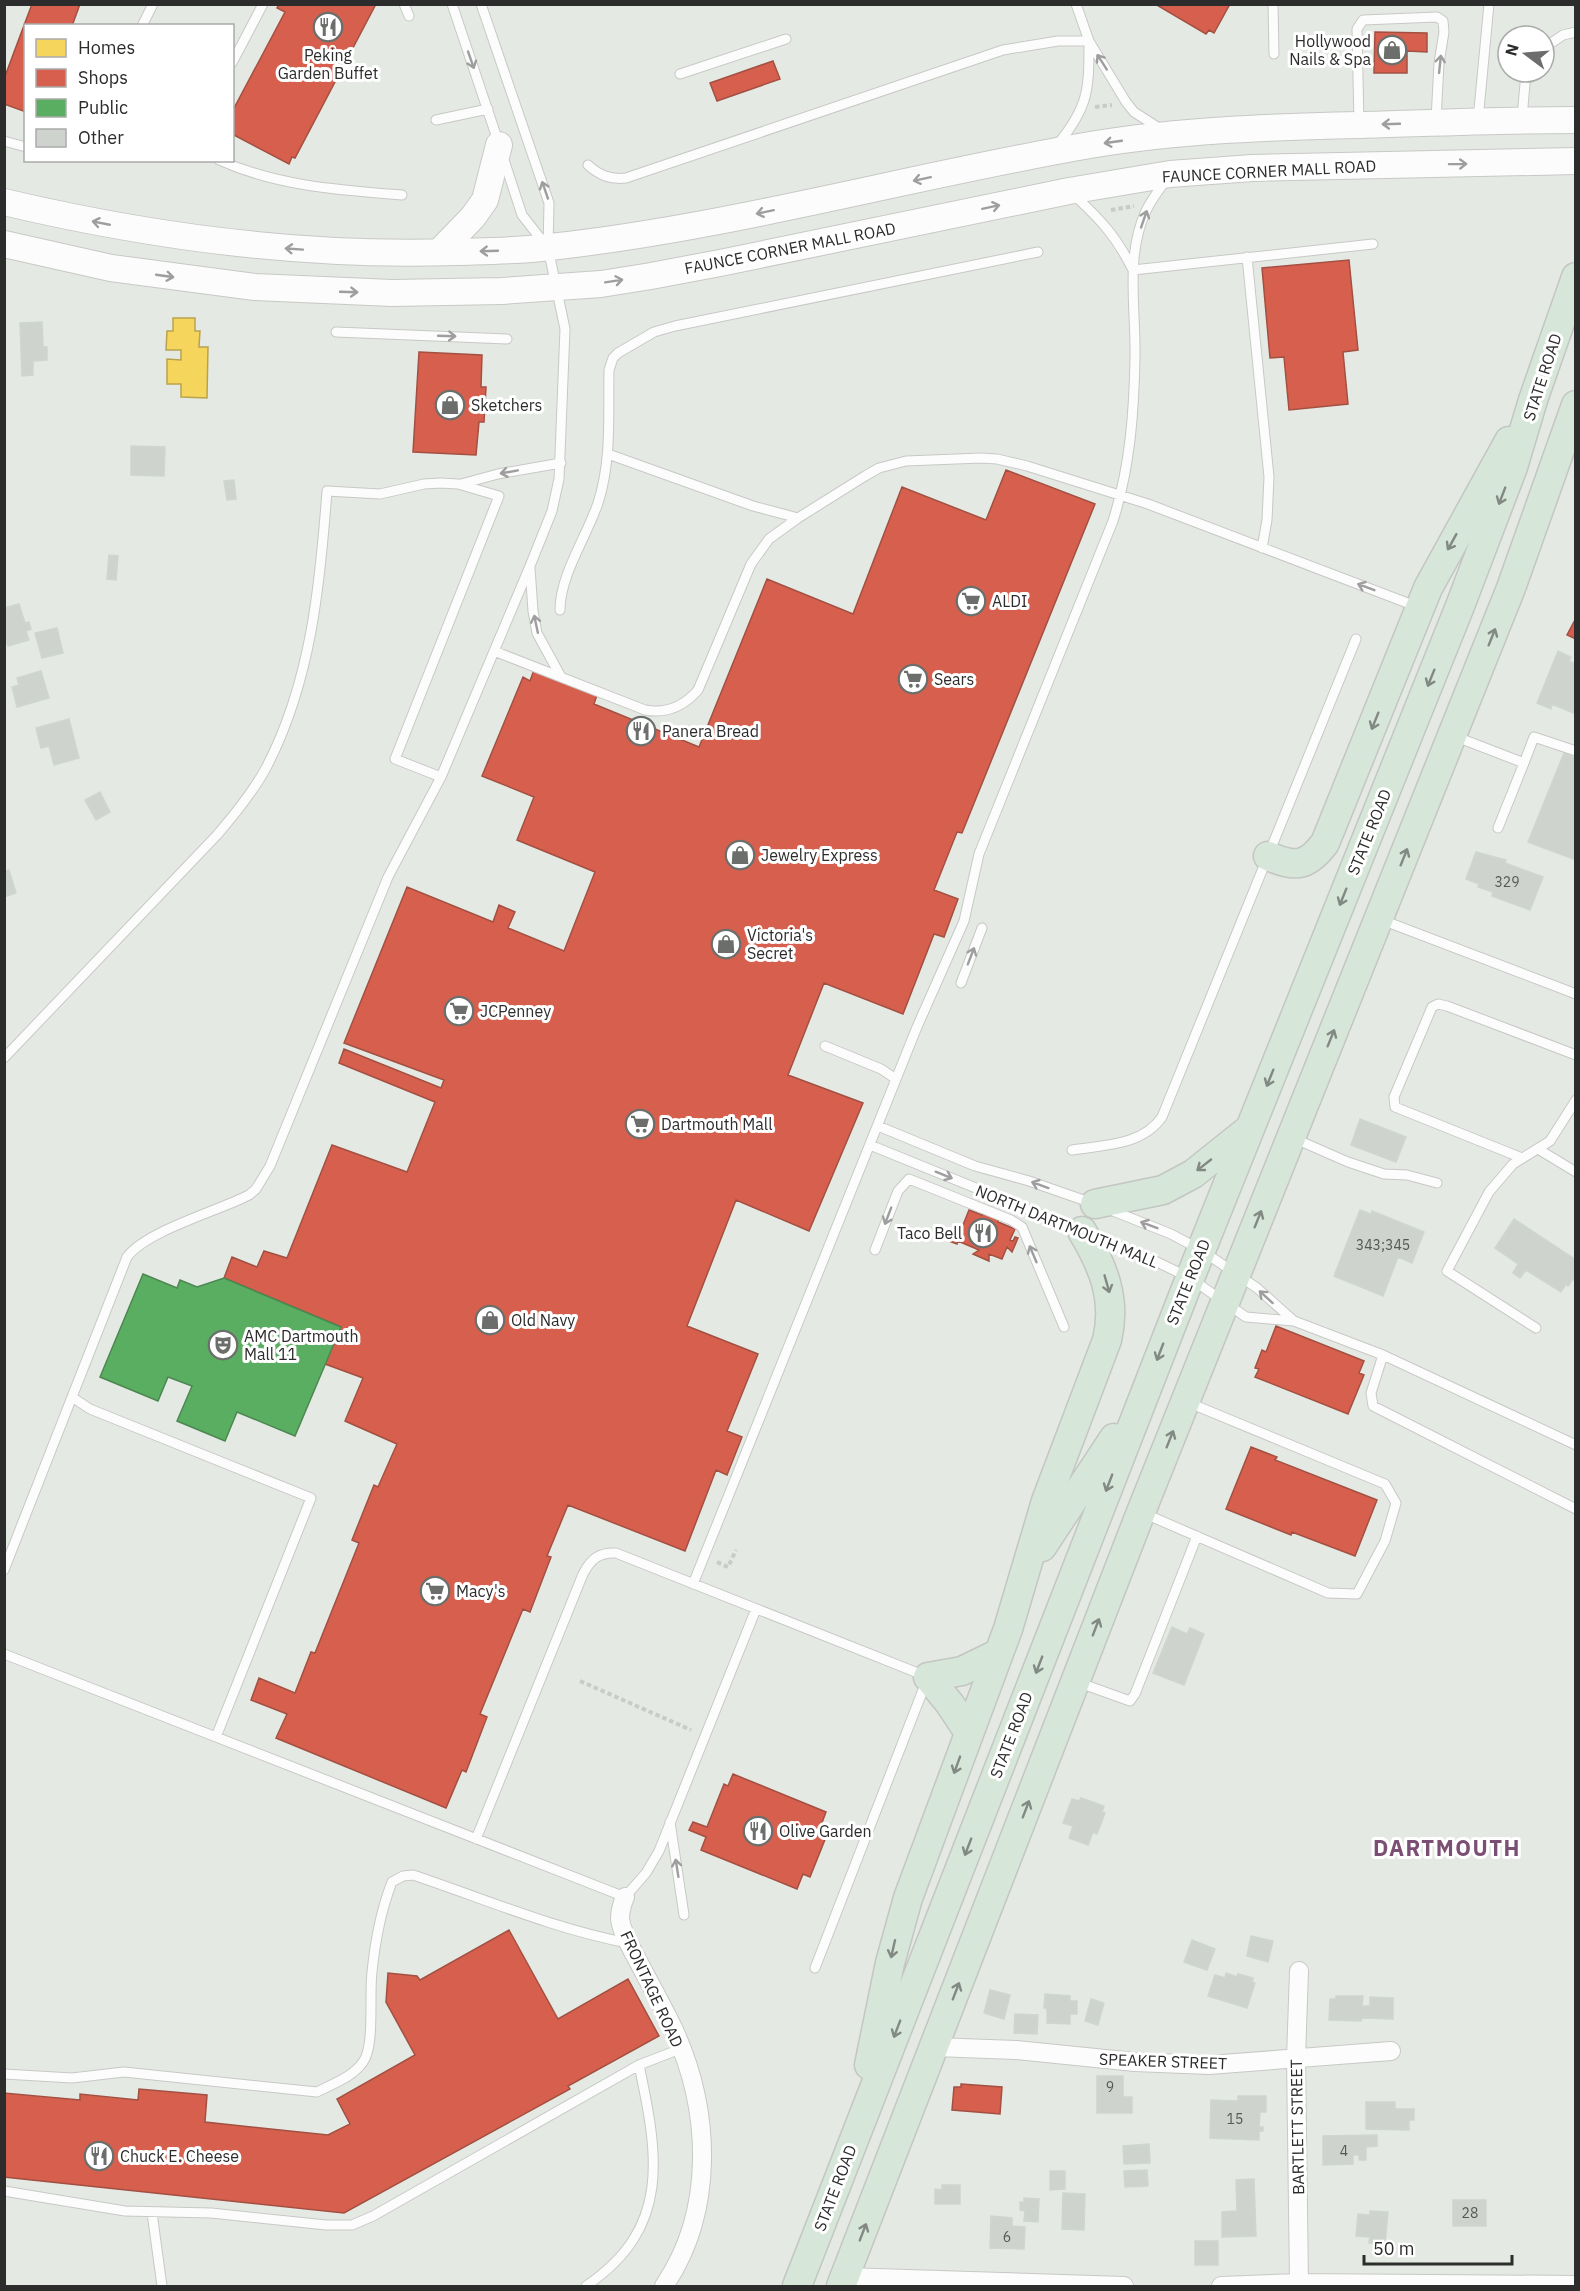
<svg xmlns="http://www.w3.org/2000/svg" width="1580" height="2291" font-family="'IBM Plex Sans',sans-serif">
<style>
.homes{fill:#f6d55c;stroke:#b9a24e;stroke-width:1.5}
.shops{fill:#d6604d;stroke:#a35043;stroke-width:1.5}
.public{fill:#5aae61;stroke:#4c8751;stroke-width:1.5}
.building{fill:#ced3ce;stroke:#cfd5cf;stroke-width:1.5}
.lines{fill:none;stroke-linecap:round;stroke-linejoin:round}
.lane-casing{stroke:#c8c8c7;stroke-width:11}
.street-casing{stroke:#c8c8c7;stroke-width:20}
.secondary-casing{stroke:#c8c8c7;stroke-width:28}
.primary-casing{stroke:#c3c6c2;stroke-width:31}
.path{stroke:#c9cac9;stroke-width:4;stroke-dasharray:4.5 3;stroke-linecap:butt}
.lane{stroke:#fbfcfb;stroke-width:9}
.street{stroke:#fbfcfb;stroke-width:18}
.secondary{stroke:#fbfcfb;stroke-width:26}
.primary{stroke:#d6e6d8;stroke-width:28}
.oneway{stroke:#9e9e9e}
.oneway2{stroke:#818982}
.labels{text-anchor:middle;stroke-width:6;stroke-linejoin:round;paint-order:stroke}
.number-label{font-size:14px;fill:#565856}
.poi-label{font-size:16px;fill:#2c2c2c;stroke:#fff;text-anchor:start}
.street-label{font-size:16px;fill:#2c2c2c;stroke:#fff}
.district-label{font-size:22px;font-weight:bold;letter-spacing:1.5px;fill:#7b4f74;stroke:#fff}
</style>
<rect width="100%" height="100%" fill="#e4eae3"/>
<path class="homes" d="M173,318H195V331H200L199,347H208L207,398L181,397V384H167V359L181,360V350H166L167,331H173Z"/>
<path class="shops" d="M32,4H80L72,26H26V112L4,104V79Z
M279,4H376L295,158L292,157L289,164L232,134V112L285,12L277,8Z
M1155,4H1230L1214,33L1209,30L1206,34Z
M1375,32L1427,33V52L1407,51V73H1374Z
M773,61L780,79L717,101L710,83Z
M1349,260L1358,350L1343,352L1348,404L1289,410L1284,357L1270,358L1262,268Z
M419,352L482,355L481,387H486L484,422H479L476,455L413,452Z
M1006,470L1095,504L962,833L957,832L934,890L958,899L944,937L934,934L903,1014L824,983L788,1075L863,1103L809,1231L736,1200L687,1326L758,1354L727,1431L742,1437L727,1475L716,1470L685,1551L568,1505L547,1556L551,1557L530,1612L523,1609L480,1714L487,1717L466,1772L462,1770L446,1808L276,1738L287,1714L251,1700L259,1678L295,1693L311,1652L315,1653L359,1543L352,1540L374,1485L378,1487L397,1444L345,1421L363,1378L325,1364L341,1327L224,1278L232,1257L257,1267L264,1251L287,1258L332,1145L407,1172L435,1102L339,1063L344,1049L441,1088L444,1080L344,1043L407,887L493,922L499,905L515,912L508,928L564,951L595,872L517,840L534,797L482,776L523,677L530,681L534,670L597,695L594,704L699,747L767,579L853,614L902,487L986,520Z
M1576,618V639L1567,635Z
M969,1210L982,1215L984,1212L1000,1218L998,1222L1015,1229L1010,1240L1013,1241L1015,1237L1018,1238L1012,1252L1007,1247L1002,1259L989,1254V1261L973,1254L979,1250L958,1241L957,1244L949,1241L955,1227L961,1230Z
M1276,1326L1364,1361L1359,1373L1364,1375L1348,1414L1255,1377L1259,1369L1255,1368L1262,1350L1266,1352Z
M1251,1447L1277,1457L1275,1460L1377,1500L1355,1556L1292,1532L1291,1535L1226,1509Z
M733,1774L826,1812L820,1828L828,1832L810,1877L803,1874L797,1889L701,1850L706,1837L689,1830L693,1822L707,1827L724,1784L728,1786Z
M509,1930L558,2019L628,1979L659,2036L568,2086L570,2089L344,2213L4,2177V2093L80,2100V2094L138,2100L139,2089L207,2095L205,2122L328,2135L350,2124L337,2099L415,2055L386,2002L388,1973L417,1976L420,1980Z
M961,2084L1002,2087L1000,2114L952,2110L954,2087H961Z"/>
<path class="public" d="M143,1274L177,1288L180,1280L197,1287L224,1278L341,1327L295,1436L237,1412L225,1441L177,1421L192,1386L168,1377L158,1401L100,1377Z"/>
<path class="building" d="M42,322L43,347H47V360L33,361V375L22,376L20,323Z
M131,446L165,447L164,476L131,475Z
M234,480L236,499L227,500L224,481Z
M109,555L118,556L116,580L107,579Z
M19,604L25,623L29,622L31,629L26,631L29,640L8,646L4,633V608Z
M57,628L63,653L42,658L35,633Z
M1558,651L1571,657L1569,661L1576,664V714L1552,704L1551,709L1537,703Z
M41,671L49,698L17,707L12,687L19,685L17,678Z
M69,719L79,758L54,765L49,746L41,748L36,728Z
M1564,753L1576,758V860L1528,842Z
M100,792L110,812L96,820L85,800Z
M1476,852L1506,860L1505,863L1543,877L1530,910L1492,896L1493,892L1478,887L1479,884L1466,879Z
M9,870L16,893L4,897V871Z
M1360,1119L1406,1137L1396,1162L1351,1145Z
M1360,1210L1371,1214L1372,1211L1424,1232L1412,1263L1398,1257L1383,1296L1334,1276Z
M1514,1219L1576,1260V1275L1568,1286L1566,1284L1561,1292L1526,1270L1520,1278L1513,1273L1518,1264L1495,1248Z
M1172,1627L1187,1634L1190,1628L1204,1634L1184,1685L1153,1673Z
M1081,1798L1104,1806L1102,1812L1105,1813L1097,1834L1093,1832L1088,1845L1069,1838L1073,1826L1063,1823L1072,1799L1079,1801Z
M1251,1936L1273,1941L1268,1962L1247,1956Z
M1192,1940L1215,1949L1207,1970L1184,1962Z
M1226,1973L1237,1977L1238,1974L1253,1978L1252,1982L1255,1983L1247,2008L1208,1996L1215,1975L1225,1978Z
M990,1990L1010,1995L1004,2019L984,2013Z
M1045,1994L1070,1996V2001H1077V2014H1070V2024L1047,2023V2008H1044Z
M1336,1996H1363L1362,2006H1370V1997L1393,1998V2019L1362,2018L1361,2021L1329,2020L1330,1999H1336Z
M1091,1999L1104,2003L1098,2025L1085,2021Z
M1015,2014L1038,2015L1037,2034L1014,2033Z
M1097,2076H1123V2097H1132V2113H1097Z
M1238,2096H1266V2112H1260L1259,2127H1263V2131H1259V2140L1210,2138L1211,2100L1238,2101Z
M1366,2102H1395V2109H1414V2120H1409V2130L1366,2129Z
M1377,2135V2146L1366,2147V2160H1359V2155H1353V2164L1323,2165V2136Z
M1149,2144L1150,2163L1124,2164L1123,2146Z
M1147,2170L1148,2186L1125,2187L1124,2171Z
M1050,2171H1065V2189L1050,2190Z
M1254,2179L1256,2236L1222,2237V2212L1237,2211L1236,2180Z
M942,2185H960V2204H935V2189L942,2190Z
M1063,2193L1085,2194L1084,2230L1062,2229Z
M1024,2198L1039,2199L1038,2222L1024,2221L1025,2211L1020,2210V2202H1024Z
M1453,2200H1486V2226H1453Z
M1370,2211L1388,2212L1385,2244L1369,2243L1370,2237L1356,2236L1358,2214L1370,2215Z
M991,2216L1012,2218V2226L1025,2227L1024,2249L990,2248Z
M1195,2241H1218V2265H1195Z"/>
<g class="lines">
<g class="lane-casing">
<path id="lane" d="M404,4L409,16
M452,4L499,144
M1273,4L1274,54
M142,26L153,4
M1544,48L1563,35L1576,32
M232,63L263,4
M680,74L786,39
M1522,118L1526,72
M436,120L488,109
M1478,120L1489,4
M1359,124L1357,29L1363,20L1437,17L1443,21L1444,32L1439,63L1436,120
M4,141L26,147
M1058,144C1089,106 1089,89 1089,41L1126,102L1134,112L1162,130
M503,157L522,215L544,243
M219,160C277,186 338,190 402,195
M588,165C599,175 610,180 626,178L1003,50L1058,41H1089L1076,4
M1074,195C1101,220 1116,236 1133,270
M1247,257L1269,477L1267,520L1262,548
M1133,270L1373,244
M336,332L507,339
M608,454L753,506L798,518
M461,484L498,474L561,463
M530,568L533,611L537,633L561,677
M560,610C560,575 587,536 598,503C612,460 608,414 609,370L613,358L618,353L654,332L675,326L1038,252
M494,651L645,710C666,714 684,706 698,690L751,564L769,539L798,518L865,476L879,468L906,461L981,458L997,459L1027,466L1148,504L1418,607
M1454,736L1524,763L1498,828
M1524,763L1534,737L1576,751
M1382,920L1576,994
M961,983L982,928
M825,1046L881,1069L896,1079
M4,1058L217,835C235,814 253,792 266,768C311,682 320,585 327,491L380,494L424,484L441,483L458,484L499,496L395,759L441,777
M878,1126L975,1166L1029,1181L1092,1203
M1293,1138L1348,1162L1384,1174L1407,1175L1437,1183
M870,1145L1079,1230
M1538,1149L1576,1172
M1072,1150C1103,1145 1142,1146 1162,1117L1356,639
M1522,1158L1395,1107L1394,1097L1432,1007L1438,1004L1447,1006L1576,1055
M1108,1209L1171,1234L1201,1250L1257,1288L1294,1321L1383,1355L1576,1445
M1094,1236L1153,1260L1190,1278L1246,1317L1294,1321
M875,1250L898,1191L909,1179L1011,1220L1022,1227L1064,1327
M1536,1328L1447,1271L1489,1192L1513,1164L1550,1141L1576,1100
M1383,1355L1371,1393L1373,1406L1576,1509
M72,1397L90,1409L311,1498L216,1737
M1143,1513L1328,1593L1357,1594L1385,1541L1396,1503L1385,1484L1187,1402
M4,1570L127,1257C146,1231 218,1211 249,1195L256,1189L270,1166L388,877L441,777L530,566L552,511L559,479L565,329L548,248L549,203L481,4
M693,1584L917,1027L964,921L979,854L1113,521C1130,467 1134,413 1135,357C1136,309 1125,256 1146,211C1151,200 1159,190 1166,180
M4,1654L625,1897L646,1873L659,1851L756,1609
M1077,1682L1130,1701L1135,1694L1197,1536
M670,1822L684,1915
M476,1839L583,1574C591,1559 599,1552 616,1553L928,1677L815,1968
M4,2074L72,2078L124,2072L317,2092C332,2084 353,2077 363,2062C375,2046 369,1995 372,1972C375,1942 381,1910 392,1882L403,1876L413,1875C485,1899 554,1929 628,1943
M4,2191L125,2211L211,2213L326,2225H352L373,2216L639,2065L680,2049
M152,2213L162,2286
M586,2286C672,2228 658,2155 639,2065"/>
</g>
<g class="street-casing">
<path id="street" d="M625,1897C622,1904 620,1912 620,1919C622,1934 632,1949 638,1961C650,1984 663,2007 674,2030C711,2111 715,2211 664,2286
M934,2047L1016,2050L1135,2062L1209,2065L1391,2051
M845,2277L1124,2286
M1299,2283L1296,2058L1299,1971
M1221,2286L1299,2283L1576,2285"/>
</g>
<g class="secondary-casing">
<path id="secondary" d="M4,202C152,237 302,257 455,252C486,251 519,251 550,247C733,227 910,176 1090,145C1180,130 1270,127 1360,125C1432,123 1504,120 1576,120
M4,244L111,268L255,287L392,293L502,291L601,284L651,276L720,263L1069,191L1170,174L1252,168L1576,161
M439,252L473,217L485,200L499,145"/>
</g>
<g class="primary-casing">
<path id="primary" d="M1268,856C1295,867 1306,868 1325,843L1428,588L1509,441
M1095,1204L1163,1190L1193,1174L1248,1130
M1042,1547L1114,1438
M928,1677L962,1671L999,1653
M928,1677L950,1704L969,1733
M869,2065L890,1963L908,1898L1008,1629L1046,1501L1107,1340C1117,1299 1103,1266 1082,1231
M797,2286L1190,1278L1460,606L1513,467L1533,400L1576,277
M841,2286L1141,1512L1511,588L1576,405"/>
</g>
<path class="path" d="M1095,107L1112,105
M1111,210L1134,206
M717,1562L728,1567L736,1550
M580,1681L691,1730"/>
<use href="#lane" class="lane"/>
<use href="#street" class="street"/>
<use href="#secondary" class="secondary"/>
<use href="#primary" class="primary"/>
</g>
<defs><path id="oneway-shaft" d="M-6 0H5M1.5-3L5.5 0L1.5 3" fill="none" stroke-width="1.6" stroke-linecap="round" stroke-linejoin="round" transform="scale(1.5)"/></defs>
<g class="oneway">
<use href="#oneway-shaft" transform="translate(471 60) rotate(71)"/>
<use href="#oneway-shaft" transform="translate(1102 62) rotate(-123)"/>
<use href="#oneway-shaft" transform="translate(1440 64) rotate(-84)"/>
<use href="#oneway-shaft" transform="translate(1391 124) rotate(178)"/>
<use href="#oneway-shaft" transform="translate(1113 142) rotate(172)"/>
<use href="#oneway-shaft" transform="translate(1458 164) rotate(-1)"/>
<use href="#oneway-shaft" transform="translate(922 179) rotate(168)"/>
<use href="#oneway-shaft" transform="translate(545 190) rotate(-109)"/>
<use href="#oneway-shaft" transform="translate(991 207) rotate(-12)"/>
<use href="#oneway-shaft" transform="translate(765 212) rotate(168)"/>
<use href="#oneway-shaft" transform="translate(1144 219) rotate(-71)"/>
<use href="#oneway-shaft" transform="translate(101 223) rotate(-169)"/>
<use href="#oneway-shaft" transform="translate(294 249) rotate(-176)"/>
<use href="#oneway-shaft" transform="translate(489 251) rotate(178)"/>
<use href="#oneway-shaft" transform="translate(165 276) rotate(8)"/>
<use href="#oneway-shaft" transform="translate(614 281) rotate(-9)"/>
<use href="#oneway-shaft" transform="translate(349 292) rotate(2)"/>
<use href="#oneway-shaft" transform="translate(447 336) rotate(2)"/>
<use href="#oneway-shaft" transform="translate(509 472) rotate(170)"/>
<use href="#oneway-shaft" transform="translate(1366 587) rotate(-159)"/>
<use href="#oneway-shaft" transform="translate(536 624) rotate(-102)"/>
<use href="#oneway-shaft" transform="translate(971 956) rotate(-69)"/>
<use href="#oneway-shaft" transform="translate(944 1175) rotate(22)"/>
<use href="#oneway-shaft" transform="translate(1040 1185) rotate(-160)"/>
<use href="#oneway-shaft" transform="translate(888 1216) rotate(111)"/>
<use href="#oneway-shaft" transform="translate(1149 1225) rotate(-159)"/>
<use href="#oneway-shaft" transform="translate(1033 1254) rotate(-113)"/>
<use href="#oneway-shaft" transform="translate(1266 1297) rotate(-138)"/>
<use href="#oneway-shaft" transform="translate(677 1868) rotate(-99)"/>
</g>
<g class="oneway2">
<use href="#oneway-shaft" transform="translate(1502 496) rotate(111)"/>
<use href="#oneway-shaft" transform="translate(1452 542) rotate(119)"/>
<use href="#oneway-shaft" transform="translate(1492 637) rotate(-68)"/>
<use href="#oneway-shaft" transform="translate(1431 678) rotate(112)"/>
<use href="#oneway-shaft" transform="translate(1375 721) rotate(112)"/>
<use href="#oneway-shaft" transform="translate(1404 857) rotate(-68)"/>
<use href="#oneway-shaft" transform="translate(1343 897) rotate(112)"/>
<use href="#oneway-shaft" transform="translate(1331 1038) rotate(-68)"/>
<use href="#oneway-shaft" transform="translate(1270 1078) rotate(112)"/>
<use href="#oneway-shaft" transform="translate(1204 1165) rotate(142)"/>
<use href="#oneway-shaft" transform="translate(1258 1219) rotate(-68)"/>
<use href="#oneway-shaft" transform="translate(1107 1284) rotate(74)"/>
<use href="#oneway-shaft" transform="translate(1160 1352) rotate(111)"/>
<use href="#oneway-shaft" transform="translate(1170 1439) rotate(-68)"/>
<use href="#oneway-shaft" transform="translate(1109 1483) rotate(111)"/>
<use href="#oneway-shaft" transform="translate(1096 1627) rotate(-69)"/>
<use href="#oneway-shaft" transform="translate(1039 1665) rotate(111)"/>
<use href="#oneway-shaft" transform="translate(957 1765) rotate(110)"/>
<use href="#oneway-shaft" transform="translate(1026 1809) rotate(-69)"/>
<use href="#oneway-shaft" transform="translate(968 1847) rotate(111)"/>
<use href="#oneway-shaft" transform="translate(893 1949) rotate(103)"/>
<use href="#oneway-shaft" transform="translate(956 1991) rotate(-69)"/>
<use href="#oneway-shaft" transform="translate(897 2029) rotate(111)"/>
<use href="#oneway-shaft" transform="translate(863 2232) rotate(-69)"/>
</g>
<defs>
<g id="restaurant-ring" transform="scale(1.5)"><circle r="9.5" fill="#fff" stroke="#6c6e6c" stroke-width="1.5"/><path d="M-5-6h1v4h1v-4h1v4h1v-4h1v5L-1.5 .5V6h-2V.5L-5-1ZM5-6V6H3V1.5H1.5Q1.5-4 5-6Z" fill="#6c6e6c"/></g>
<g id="shop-ring" transform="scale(1.5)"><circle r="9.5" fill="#fff" stroke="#6c6e6c" stroke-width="1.5"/><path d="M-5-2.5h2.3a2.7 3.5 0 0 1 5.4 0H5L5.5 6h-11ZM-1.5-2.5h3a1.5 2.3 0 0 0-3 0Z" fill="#6c6e6c"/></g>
<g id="supermarket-ring" transform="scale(1.5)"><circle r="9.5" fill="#fff" stroke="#6c6e6c" stroke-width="1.5"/><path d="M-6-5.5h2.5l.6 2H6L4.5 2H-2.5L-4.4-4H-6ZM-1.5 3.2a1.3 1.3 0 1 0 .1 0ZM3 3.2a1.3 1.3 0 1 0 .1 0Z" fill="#6c6e6c"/></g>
<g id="theatre-ring" transform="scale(1.5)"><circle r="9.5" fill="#fff" stroke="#6c6e6c" stroke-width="1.5"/><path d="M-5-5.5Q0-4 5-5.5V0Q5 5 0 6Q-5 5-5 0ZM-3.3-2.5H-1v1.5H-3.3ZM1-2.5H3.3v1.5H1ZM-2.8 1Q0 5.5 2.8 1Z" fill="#6c6e6c"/></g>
</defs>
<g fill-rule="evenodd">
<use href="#restaurant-ring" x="328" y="27"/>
<use href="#shop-ring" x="1392" y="50"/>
<use href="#shop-ring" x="450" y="405"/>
<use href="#supermarket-ring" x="971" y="601"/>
<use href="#supermarket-ring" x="913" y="679"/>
<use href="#restaurant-ring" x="641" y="731"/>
<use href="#shop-ring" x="740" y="855"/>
<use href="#shop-ring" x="726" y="944"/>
<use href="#supermarket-ring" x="459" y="1011"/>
<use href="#supermarket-ring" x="640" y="1124"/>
<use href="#restaurant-ring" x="983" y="1233"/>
<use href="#shop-ring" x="490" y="1320"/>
<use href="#theatre-ring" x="223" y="1345"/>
<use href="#supermarket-ring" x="435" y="1591"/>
<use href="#restaurant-ring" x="758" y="1831"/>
<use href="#restaurant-ring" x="99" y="2156"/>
</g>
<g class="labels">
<g class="number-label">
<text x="1507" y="887">329</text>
<text x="1383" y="1250">343;345</text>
<text x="1110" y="2092">9</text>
<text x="1235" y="2124">15</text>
<text x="1344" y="2156">4</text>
<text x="1470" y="2218">28</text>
<text x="1007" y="2242">6</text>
</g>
<g class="poi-label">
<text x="1371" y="47" text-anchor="end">Hollywood<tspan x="1371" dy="18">Nails &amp; Spa</tspan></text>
<text x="328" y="61" text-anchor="middle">Peking<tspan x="328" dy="18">Garden Buffet</tspan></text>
<text x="471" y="411">Sketchers</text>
<text x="992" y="607">ALDI</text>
<text x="934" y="685">Sears</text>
<text x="662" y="737">Panera Bread</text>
<text x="761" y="861">Jewelry Express</text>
<text x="747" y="941">Victoria's<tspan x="747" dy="18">Secret</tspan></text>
<text x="480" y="1017">JCPenney</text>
<text x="661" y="1130">Dartmouth Mall</text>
<text x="962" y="1239" text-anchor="end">Taco Bell</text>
<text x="511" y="1326">Old Navy</text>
<text x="244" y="1342">AMC Dartmouth<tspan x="244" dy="18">Mall 11</tspan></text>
<text x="456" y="1597">Macy's</text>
<text x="779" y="1837">Olive Garden</text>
<text x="120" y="2162">Chuck E. Cheese</text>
</g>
<g class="street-label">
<text transform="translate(1269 171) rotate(-3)" y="6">FAUNCE CORNER MALL ROAD</text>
<text transform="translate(790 248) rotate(-11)" y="6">FAUNCE CORNER MALL ROAD</text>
<text transform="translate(1542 377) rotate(-72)" y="6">STATE ROAD</text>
<text transform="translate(1369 832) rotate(-68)" y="6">STATE ROAD</text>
<text transform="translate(1067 1226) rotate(22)" y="6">NORTH DARTMOUTH MALL</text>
<text transform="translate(1188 1282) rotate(-68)" y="6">STATE ROAD</text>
<text transform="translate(1011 1735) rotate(-69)" y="6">STATE ROAD</text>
<text transform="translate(652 1989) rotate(65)" y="6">FRONTAGE ROAD</text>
<text transform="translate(1163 2061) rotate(2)" y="6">SPEAKER STREET</text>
<text transform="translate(1297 2127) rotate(-91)" y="6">BARTLETT STREET</text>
<text transform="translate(835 2188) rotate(-69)" y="6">STATE ROAD</text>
</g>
<g class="district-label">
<text x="1447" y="1856">DARTMOUTH</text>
</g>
</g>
<rect width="1580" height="2291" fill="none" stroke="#2c2c2c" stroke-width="12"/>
<rect x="24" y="24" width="210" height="138" fill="#ffffff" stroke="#ababab" stroke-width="1.5"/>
<rect x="36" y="39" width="30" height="18" fill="#f6d55c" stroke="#ababab" stroke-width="1.5"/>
<text x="78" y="54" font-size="18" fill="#2c2c2c">Homes</text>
<rect x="36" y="69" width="30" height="18" fill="#d6604d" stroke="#ababab" stroke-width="1.5"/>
<text x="78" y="84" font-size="18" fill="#2c2c2c">Shops</text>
<rect x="36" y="99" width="30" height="18" fill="#5aae61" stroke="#ababab" stroke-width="1.5"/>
<text x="78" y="114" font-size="18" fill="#2c2c2c">Public</text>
<rect x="36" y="129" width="30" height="18" fill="#ced3ce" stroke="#ababab" stroke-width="1.5"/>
<text x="78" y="144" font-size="18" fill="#2c2c2c">Other</text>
<g transform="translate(1526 54) rotate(286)"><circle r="28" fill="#ffffff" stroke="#ababab" stroke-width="1.5"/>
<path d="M0-4.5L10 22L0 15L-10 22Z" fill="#6c6e6c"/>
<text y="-9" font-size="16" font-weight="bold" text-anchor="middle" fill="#2c2c2c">N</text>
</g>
<path d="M1364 2255v9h148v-9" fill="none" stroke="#2c2c2c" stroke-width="3"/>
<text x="1373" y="2255" font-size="18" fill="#2c2c2c" stroke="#ffffff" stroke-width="4.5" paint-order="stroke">50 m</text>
</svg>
